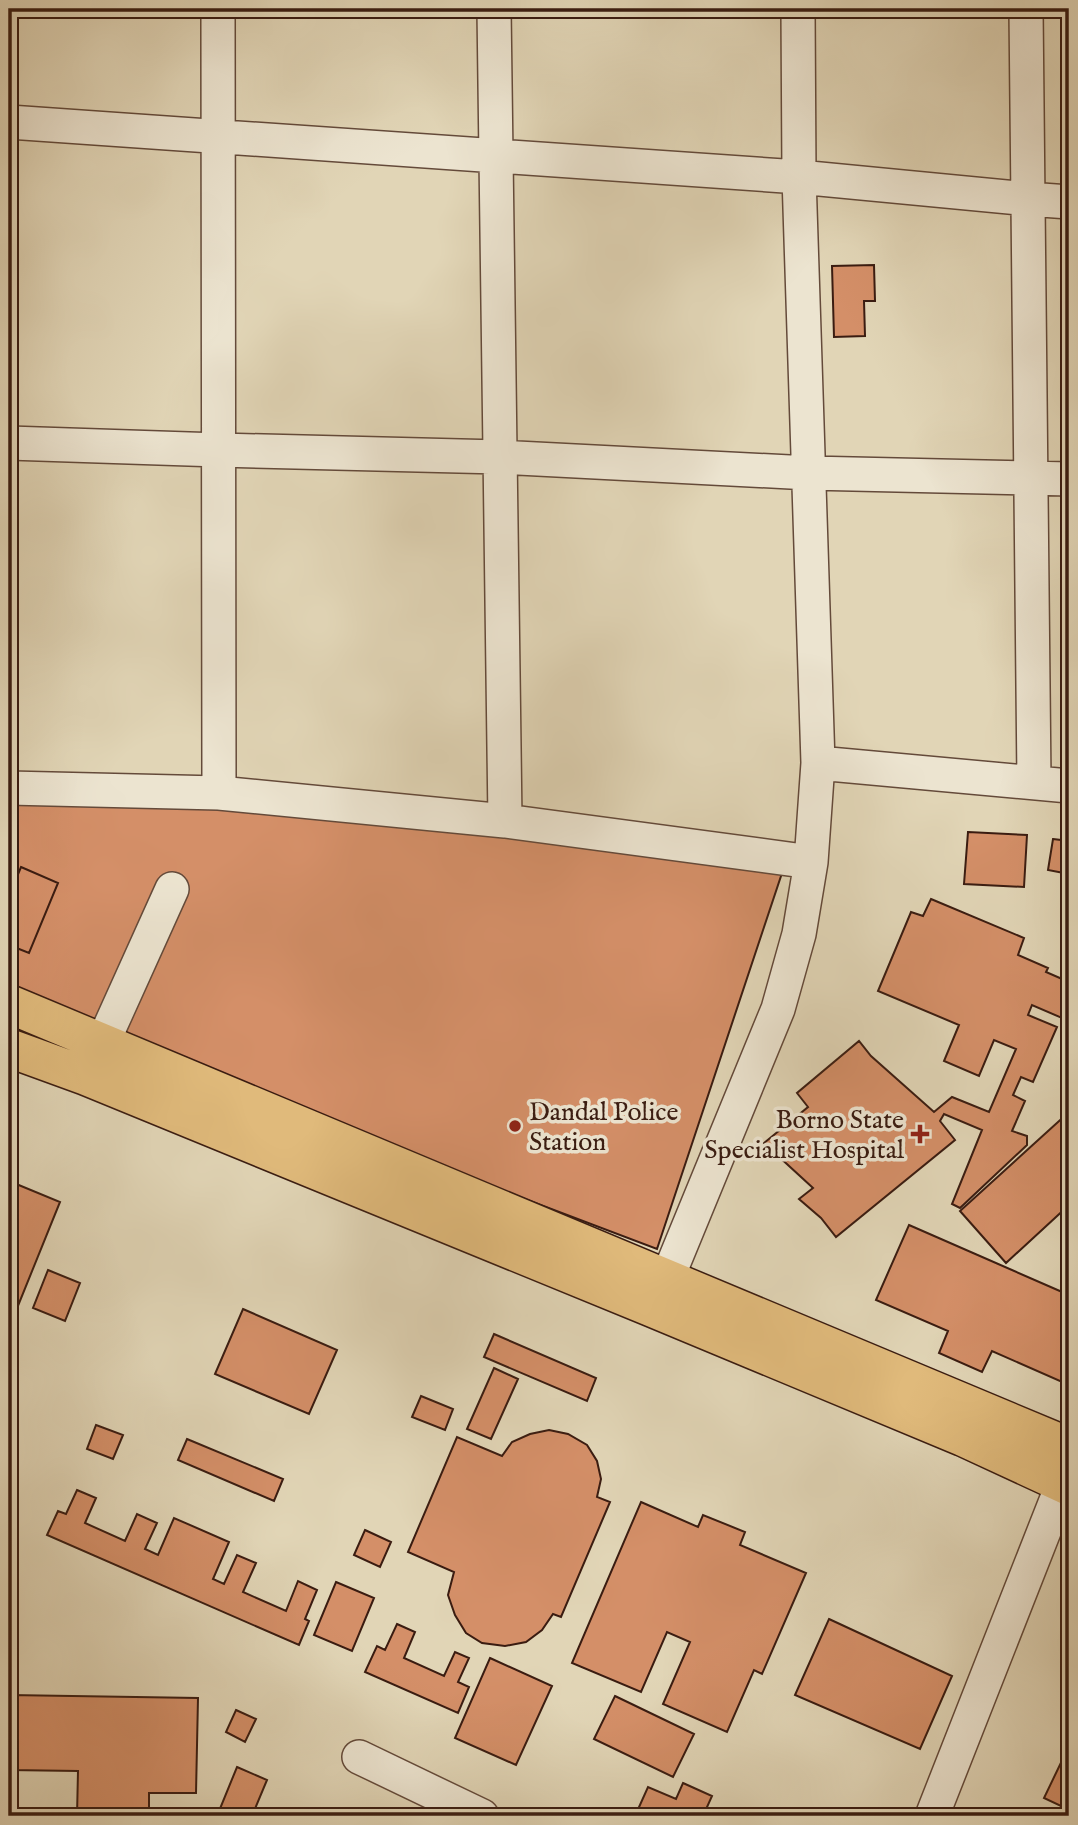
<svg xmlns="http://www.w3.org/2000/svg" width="1078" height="1825" font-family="'IM FELL English',serif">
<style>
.building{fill:#d48f68;stroke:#3a1c11;stroke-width:2}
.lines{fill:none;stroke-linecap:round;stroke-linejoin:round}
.minor-casing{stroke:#644a3a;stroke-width:36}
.major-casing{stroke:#3a1c11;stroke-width:41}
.minor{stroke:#ece4d0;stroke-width:33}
.major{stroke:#e0ba7b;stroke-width:38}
.poi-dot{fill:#8f2418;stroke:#ece4d0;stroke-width:2.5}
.labels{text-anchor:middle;stroke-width:7;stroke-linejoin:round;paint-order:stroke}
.poi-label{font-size:26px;fill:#3a1c11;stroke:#ece4d0;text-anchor:start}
</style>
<rect width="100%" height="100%" fill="#e1d5b6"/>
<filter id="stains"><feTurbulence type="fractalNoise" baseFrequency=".00286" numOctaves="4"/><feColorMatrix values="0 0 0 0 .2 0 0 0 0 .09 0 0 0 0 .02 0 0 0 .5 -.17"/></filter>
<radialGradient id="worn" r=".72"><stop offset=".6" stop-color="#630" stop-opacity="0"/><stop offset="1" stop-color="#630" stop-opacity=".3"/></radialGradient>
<path class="building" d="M874,265L875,301H864L865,336L834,337L832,266Z
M9,789L509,835L782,873L657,1249L9,1004Z
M9,819L16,822L9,840Z
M968,832L1027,835L1024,887L964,884Z
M1053,839L1069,841V874L1048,870Z
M21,867L58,883L29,953L9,945V896Z
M931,899L1024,938L1018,955L1048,968L1046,972L1069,982V1021L1032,1005L1028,1015L1057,1027L1033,1082L1021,1077L1013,1095L1025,1101L1012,1131L1027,1136V1145L960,1208L952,1204L982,1130L944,1114L940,1121L955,1140L836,1237L821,1218L799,1199L813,1188L764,1143L808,1107L797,1093L859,1041L871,1056L934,1112L952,1097L989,1112L1016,1049L994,1040L979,1076L944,1061L959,1025L878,991L911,912L923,916Z
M1069,1112V1205L1006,1263L960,1211Z
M9,1181L60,1202L9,1328Z
M909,1225L1069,1295V1385L992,1351L982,1372L939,1353L948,1331L876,1300Z
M48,1270L80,1283L65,1321L33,1308Z
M243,1309L337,1350L309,1414L215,1374Z
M494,1334L596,1378L587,1401L484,1357Z
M494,1368L518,1379L491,1439L467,1429Z
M421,1396L453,1409L445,1430L412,1417Z
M96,1425L123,1435L113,1459L87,1449Z
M549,1430L568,1434L587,1445L597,1461L601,1479L597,1497L610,1502L561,1617L553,1614L542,1630L526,1642L505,1646L482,1643L466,1633L455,1615L448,1595L454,1572L408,1552L457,1437L502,1456L512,1442L530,1434Z
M187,1439L283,1479L274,1501L178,1460Z
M77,1490L96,1498L85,1523L125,1541L137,1514L157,1523L145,1549L158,1555L174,1518L229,1542L213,1579L224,1584L237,1555L256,1563L243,1592L286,1611L298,1581L317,1590L305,1619L309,1621L299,1645L47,1535L58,1511L66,1514Z
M641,1502L698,1527L703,1515L745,1532L740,1545L806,1573L762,1674L754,1670L727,1732L663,1704L690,1642L667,1632L641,1692L572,1663Z
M365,1530L391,1542L380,1567L354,1555Z
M336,1582L374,1598L352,1651L314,1635Z
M829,1619L952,1676L920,1749L795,1695Z
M397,1624L415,1632L404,1658L444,1676L455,1652L469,1658L458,1682L469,1687L458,1713L365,1672L377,1646L385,1650Z
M490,1658L552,1686L516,1765L455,1738Z
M9,1695L198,1698L196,1793H149V1816H77L78,1771L9,1770Z
M615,1696L694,1734L673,1777L594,1739Z
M236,1710L256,1719L245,1742L226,1732Z
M1069,1746V1794L1063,1807L1044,1798Z
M237,1767L267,1780L252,1816H217Z
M683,1783L712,1796L703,1816H635L648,1787L676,1799Z"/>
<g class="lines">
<g class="minor-casing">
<path id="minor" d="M218,9L219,793
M494,9L505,821
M1026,9L1034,782
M9,122L799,177L1028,199L1069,202
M9,443L219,450L500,457L809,473L1069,479
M818,763L1069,786
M9,788L219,793L505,821L811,862
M103,1042L172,889
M667,1279L778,1009L799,934L811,862L818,763L799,177L798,9
M359,1757L482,1816
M932,1816L1063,1483"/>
</g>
<g class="major-casing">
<path id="major" d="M9,1004L1069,1447
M9,1048L86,1076L648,1306L963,1437L1069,1486"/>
</g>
<use href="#minor" class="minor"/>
<use href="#major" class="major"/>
</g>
<g class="poi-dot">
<circle cx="515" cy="1126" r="7"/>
<path d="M916.5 1123.5h7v7h7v7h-7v7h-7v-7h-7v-7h7z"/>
</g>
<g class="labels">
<g class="poi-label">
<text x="529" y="1120">Dandal Police<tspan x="529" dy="30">Station</tspan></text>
<text x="904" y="1128" text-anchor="end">Borno State<tspan x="904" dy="30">Specialist Hospital</tspan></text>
</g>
</g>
<rect width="1078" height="1825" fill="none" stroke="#e1d5b6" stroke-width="35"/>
<rect x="10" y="10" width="1057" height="1804" fill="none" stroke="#3a1c11" stroke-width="3.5"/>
<rect x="18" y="18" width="1043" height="1790" fill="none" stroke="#3a1c11" stroke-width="2"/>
<rect width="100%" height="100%" filter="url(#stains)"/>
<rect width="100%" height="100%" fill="url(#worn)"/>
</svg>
